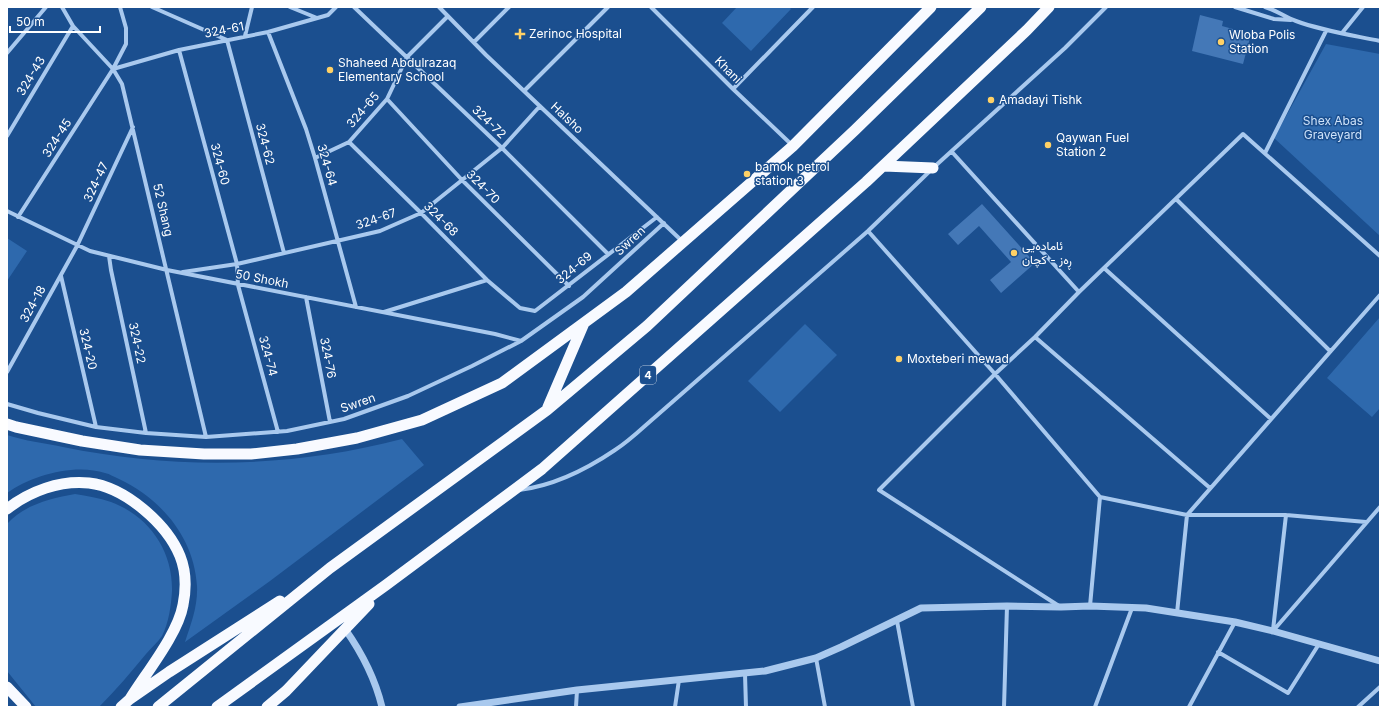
<svg xmlns="http://www.w3.org/2000/svg" width="1387" height="714" font-family="Inter,Vazirmatn,sans-serif">
<style>
.green{fill:#2e69ad}
.building{fill:#4478b7}
.lines{fill:none;stroke-linecap:round;stroke-linejoin:round}
.minor{stroke:#a9c9ee;stroke-width:4}
.tertiary{stroke:#a9c9ee;stroke-width:7}
.trunk{stroke:#f8faff;stroke-width:11}
.poi-dot{fill:#ffd166;stroke:#1b4f8f;stroke-width:1.5}
.labels{text-anchor:middle;stroke-width:3;stroke-linejoin:round;paint-order:stroke}
.shield{fill:#1b4f8f;stroke:#bbcadd;stroke-width:1}
.shield-label{font-size:11px;font-weight:bold;fill:#fff}
.street-label{font-size:12px;fill:#fff;stroke:#1b4f8f}
.poi-label{font-size:12px;fill:#fff;stroke:#1b4f8f;text-anchor:start}
.park-label{font-size:12px;fill:#cfe3fa;stroke:#1b4f8f}
</style>
<rect width="100%" height="100%" fill="#1b4f8f"/>
<path class="green" d="M737,7H789L791,9L751,51L722,23Z
M1326,44L1380,54V236L1274,138Z
M7,238L27,251L7,281Z
M1380,317V408L1372,417L1327,378Z
M805,324L837,355L780,412L748,381Z
M7,435C25,441 44,443 63,447C176,470 291,468 402,439L424,465L270,581L185,642C191,624 198,606 197,586C194,537 161,499 119,479C114,477 110,474 105,473C76,463 31,475 7,493Z
M75,494C87,496 99,498 111,502C149,516 173,551 172,591C171,606 169,622 162,636C158,642 151,648 146,654C131,672 116,690 99,707H36L7,671V524C24,505 51,498 75,494Z"/>
<path class="building" d="M1200,15L1223,21L1222,26L1251,34L1243,64L1192,51Z
M982,204L1035,263L1001,293L990,280L1011,262L979,226L958,245L948,234Z"/>
<g class="lines">
<path class="minor" d="M62,7L73,26L113,69L122,84L206,437
M152,7L227,40L284,253
M290,7L317,18
M354,7L502,148L608,254
M439,7L486,55L682,241
M651,7L733,89L792,145
M1235,7L1274,19L1291,20
M1265,7C1276,10 1285,17 1296,21C1323,31 1351,35 1380,41
M268,32L306,129L315,158L356,307
M1342,33L1363,7
M245,36L252,7
M474,42L509,7
M179,50L237,264L238,285L278,432
M7,53L46,7
M113,69L179,50L268,32L328,15L336,7
M733,89L813,7
M524,91L608,7
M387,99L462,180L569,286
M7,136L73,26
M349,142L421,213L487,280L520,308L535,311L657,217
M952,152L1079,292
M1265,153L1326,31
M315,158L349,142L387,99L407,57L448,16
M1176,199L1330,351
M7,211L90,251L167,270L495,334L521,341
M18,217L113,69L126,44V28L120,7
M868,231L995,374L1100,497L1187,515H1286L1366,522
M109,256L111,270L146,433
M1104,268L1271,419
M183,272L237,264L380,231L421,213L502,148L540,106
M61,276L96,427
M306,297L330,422
M384,312L487,280
M1035,337L1210,488
M7,372L77,246L133,127
M7,404L38,413L96,427L146,433L206,437L287,431L344,419L408,396L472,366L521,341L583,297L664,223
M519,490C552,486 587,469 615,450C626,443 636,434 646,425L868,231L933,168L1065,48L1106,7
M1059,606L879,490L995,374L1035,337L1079,292L1243,134L1380,256
M1090,606L1100,497
M1177,613L1187,515L1380,295
M897,621L913,707
M1273,630L1286,515
M1273,631L1380,507
M1218,652L1288,693L1319,644
M816,658L825,707
M745,674L746,707
M576,707L577,690
M675,707L679,680
M1004,707L1007,606
M1095,707L1132,608
M1189,707L1235,622
M1358,707L1380,687"/>
<path class="tertiary" d="M345,629C362,653 375,678 382,707
M460,707L577,690L765,671L816,658L841,647L921,608L1007,606L1061,607L1090,606L1146,608L1235,622L1273,631L1380,661"/>
<path class="trunk" d="M884,166L933,168
M548,407L584,323
M7,424L16,427L82,441L140,450L204,454H251L297,449L357,438L422,420L502,383L626,292L793,146L931,7
M7,509C30,491 60,480 89,483C125,487 167,524 180,556C186,571 186,590 183,605C178,634 146,673 130,699
M7,687L26,707
M121,707L130,699L169,672L280,601
M158,707L330,568L547,410L647,326L855,130L981,7
M217,707L386,585L542,469L866,182L1027,30L1049,7
M267,707L286,691L369,604"/>
</g>
<g class="poi-dot">
<path d="M518 28h4v4h4v4h-4v4h-4v-4h-4v-4h4z"/>
<circle cx="1221" cy="42" r="4"/>
<circle cx="330" cy="70" r="4"/>
<circle cx="991" cy="100" r="4"/>
<circle cx="1048" cy="145" r="4"/>
<circle cx="747" cy="174" r="4"/>
<circle cx="1014" cy="253" r="4"/>
<circle cx="899" cy="359" r="4"/>
</g>
<g class="labels">
<rect class="shield" x="640" y="366" width="16" height="18" rx="3"/>
<g class="shield-label">
<text x="648" y="379">4</text>
</g>
<g class="street-label">
<text transform="translate(224 30) rotate(-11)" y="4">324-61</text>
<text transform="translate(728 70) rotate(45)" y="4">Khani</text>
<text transform="translate(31 76) rotate(-59)" y="4">324-43</text>
<text transform="translate(363 110) rotate(-49)" y="4">324-65</text>
<text transform="translate(567 118) rotate(43)" y="4">Halsho</text>
<text transform="translate(489 122) rotate(44)" y="4">324-72</text>
<text transform="translate(57 138) rotate(-57)" y="4">324-45</text>
<text transform="translate(265 144) rotate(75)" y="4">324-62</text>
<text transform="translate(220 164) rotate(75)" y="4">324-60</text>
<text transform="translate(327 165) rotate(74)" y="4">324-64</text>
<text transform="translate(96 182) rotate(-65)" y="4">324-47</text>
<text transform="translate(483 187) rotate(45)" y="4">324-70</text>
<text transform="translate(163 210) rotate(77)" y="4">52 Shang</text>
<text transform="translate(376 219) rotate(-19)" y="4">324-67</text>
<text transform="translate(441 219) rotate(45)" y="4">324-68</text>
<text transform="translate(630 241) rotate(-43)" y="4">Swren</text>
<text transform="translate(574 268) rotate(-39)" y="4">324-69</text>
<text transform="translate(262 279) rotate(11)" y="4">50 Shokh</text>
<text transform="translate(33 304) rotate(-61)" y="4">324-18</text>
<text transform="translate(137 343) rotate(78)" y="4">324-22</text>
<text transform="translate(88 349) rotate(77)" y="4">324-20</text>
<text transform="translate(268 356) rotate(75)" y="4">324-74</text>
<text transform="translate(328 358) rotate(79)" y="4">324-76</text>
<text transform="translate(358 403) rotate(-19)" y="4">Swren</text>
</g>
<g class="poi-label">
<text x="529" y="38">Zerinoc Hospital</text>
<text x="1229" y="39">Wloba Polis<tspan x="1229" dy="14">Station</tspan></text>
<text x="338" y="67">Shaheed Abdulrazaq<tspan x="338" dy="14">Elementary School</tspan></text>
<text x="999" y="104">Amadayi Tishk</text>
<text x="1056" y="142">Qaywan Fuel<tspan x="1056" dy="14">Station 2</tspan></text>
<text x="755" y="171">bamok petrol<tspan x="755" dy="14">station 3</tspan></text>
<text x="1022" y="250">ئامادەیی<tspan x="1022" dy="14">ڕەز - کچان</tspan></text>
<text x="907" y="363">Moxteberi mewad</text>
</g>
<g class="park-label">
<text x="1333" y="125">Shex Abas<tspan x="1333" dy="14">Graveyard</tspan></text>
</g>
</g>
<rect width="1387" height="714" fill="none" stroke="#ffffff" stroke-width="16"/>
<path d="M10 26v6h90v-6" fill="none" stroke="#ffffff" stroke-width="2"/>
<text x="16" y="26" font-size="12" fill="#ffffff" stroke="#1b4f8f" stroke-width="3" paint-order="stroke">50 m</text>
</svg>
